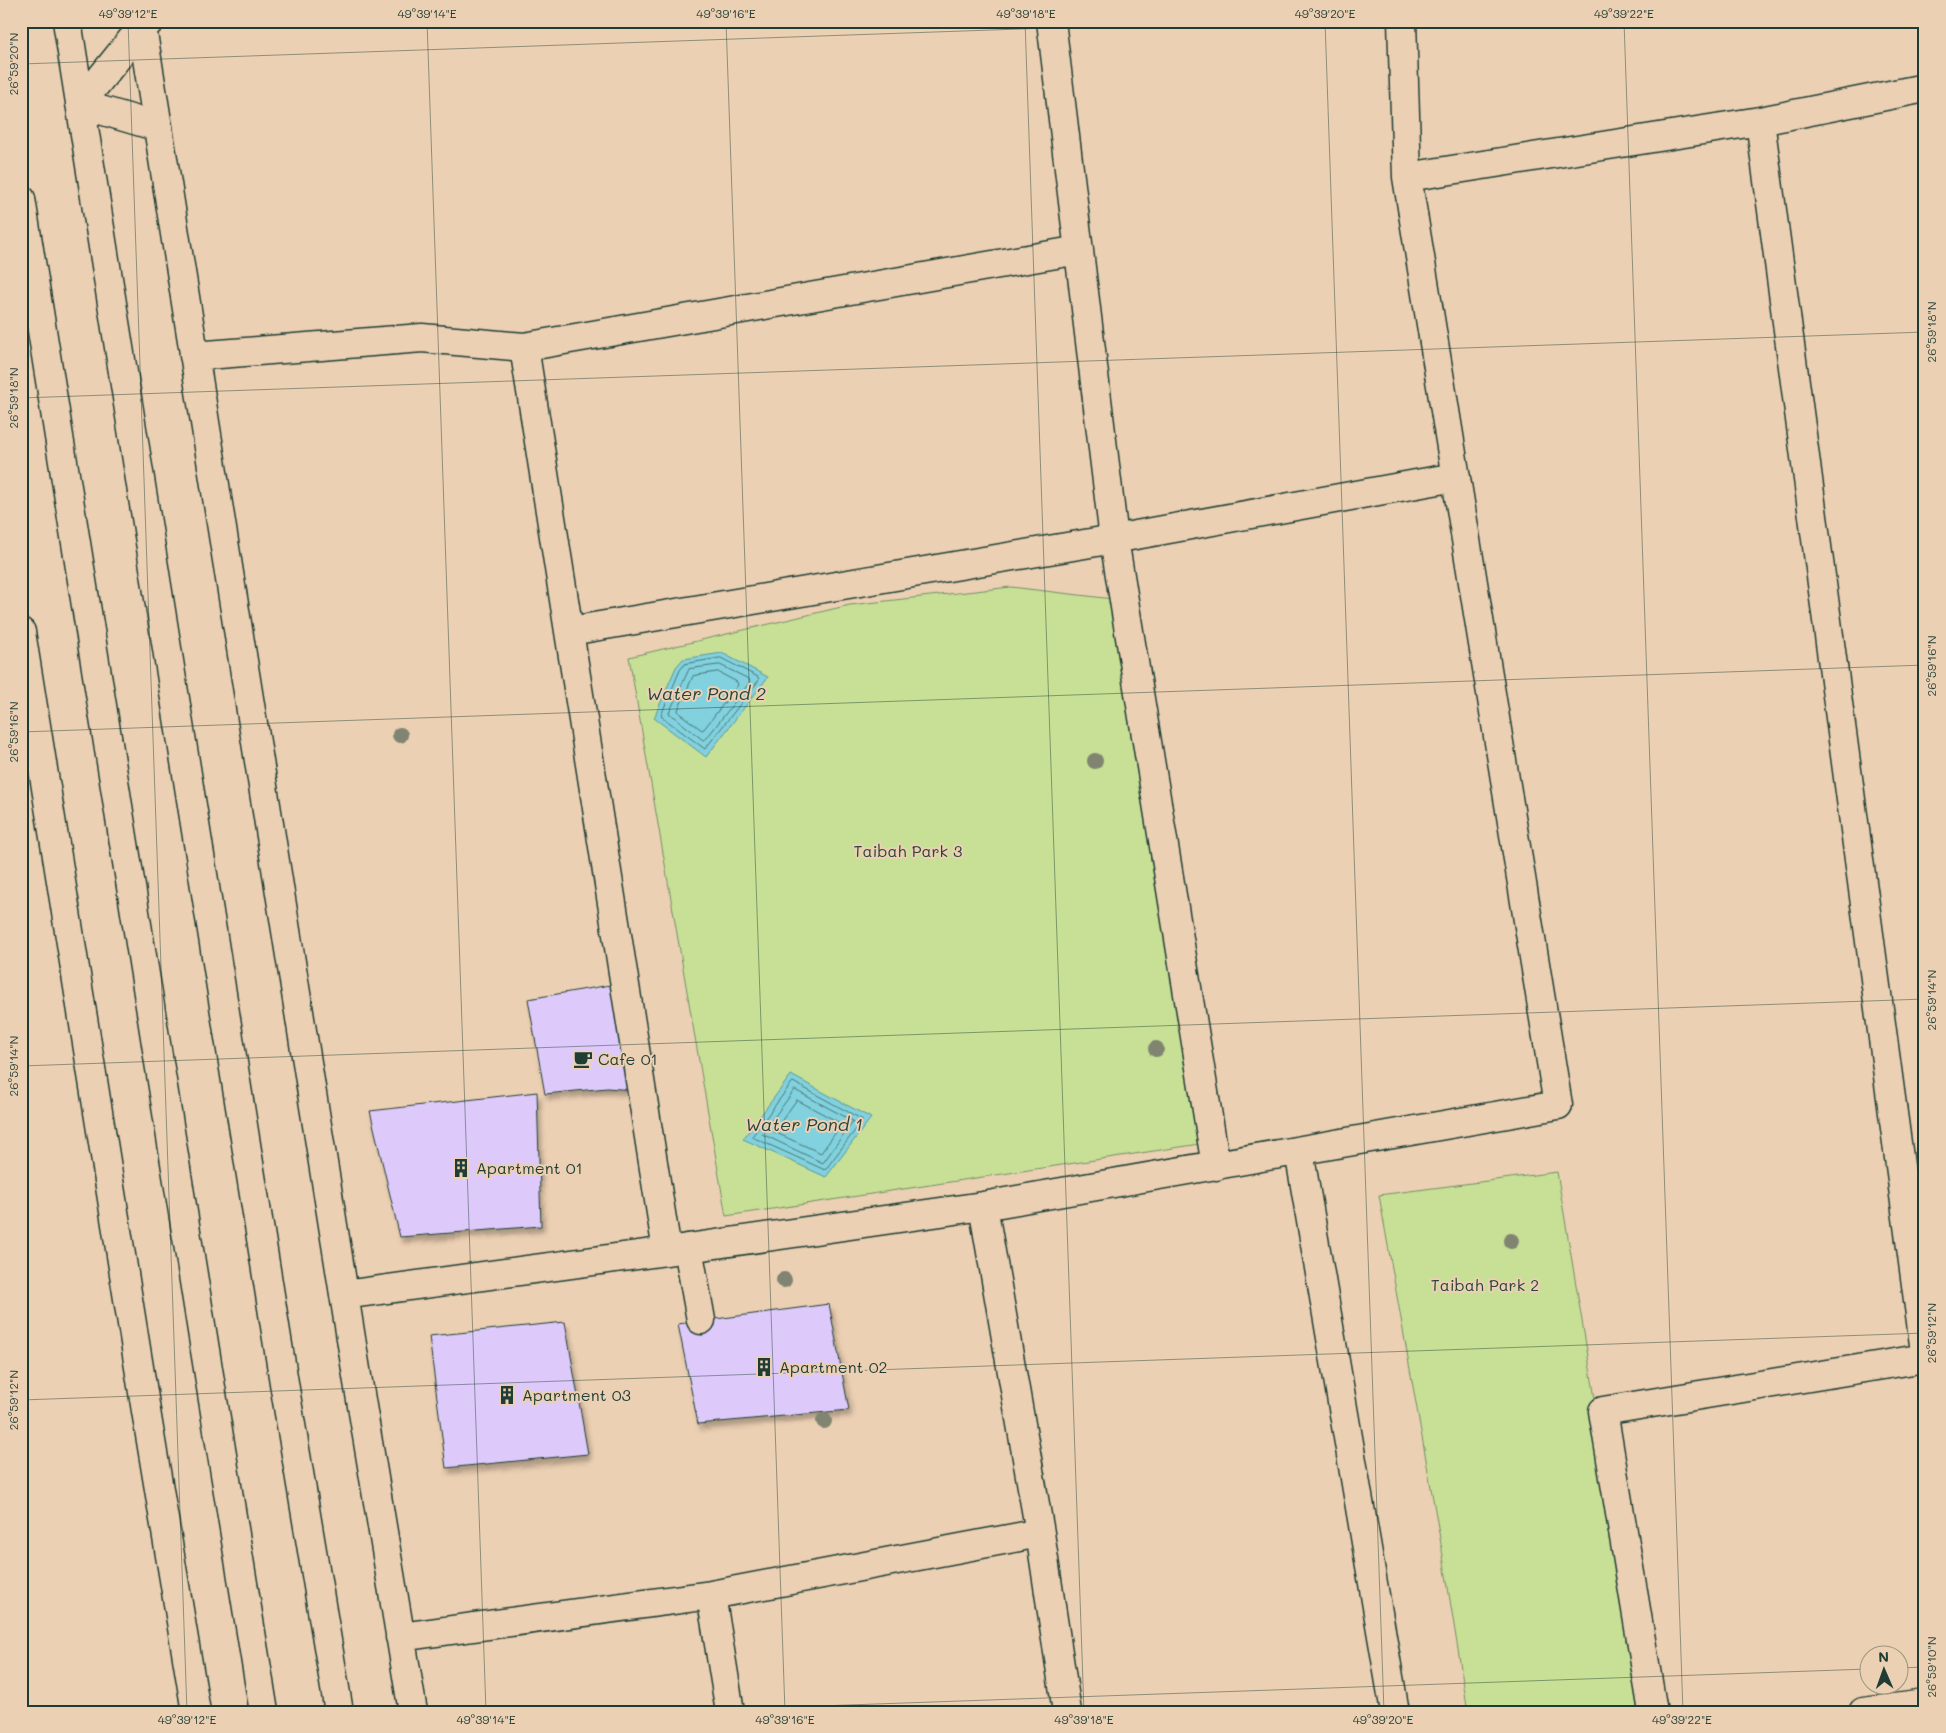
<svg xmlns="http://www.w3.org/2000/svg" width="1946" height="1733" font-family="Mali,sans-serif">
<style>
.green{fill:#c7e096;stroke:#738e65}
.water{fill:#82d1de;stroke:#5a969a}
.lines{fill:none;stroke-linecap:round;stroke-linejoin:round}
.shore{stroke:#477878;stroke-width:1}
.building{fill:#ddcafb;stroke:#1f3d34;filter:url(#shadow)}
.pedestrian-casing{stroke:#1f3d34;stroke-width:31}
.minor-casing{stroke:#1f3d34;stroke-width:31}
.secondary-casing{stroke:#1f3d34;stroke-width:31}
.pedestrian{stroke:#ecd0b3;stroke-width:28}
.minor{stroke:#ecd0b3;stroke-width:28}
.secondary{stroke:#ecd0b3;stroke-width:28}
.tree{fill:#808470}
.ticks{fill:none;stroke:#1f3d34;stroke-width:1;stroke-opacity:0.45}
.labels{text-anchor:middle;stroke-width:4;stroke-linejoin:round;paint-order:stroke}
.park-label{font-size:16px;fill:#274539;stroke:#ecd0b3}
.poi-label{font-size:16px;fill:#1f3d34;stroke:#ecd0b3;text-anchor:start}
.water-label{font-size:18px;font-style:italic;fill:#24443c;stroke:#ecd0b3}
.neatline{fill:none;stroke:#1f3d34;stroke-width:2}
.ticks-label{font-size:12px;text-anchor:middle;fill:#1f3d34}
</style>
<defs>
<filter id="shadow"><feDropShadow dx="3" dy="5.5" stdDeviation="2.5" flood-color="#0004"/></filter>
</defs>
<rect width="100%" height="100%" fill="#ecd0b3"/>
<filter id="ink" filterUnits="userSpaceOnUse"><feTurbulence type="fractalNoise" baseFrequency=".02" numOctaves="2"/><feDisplacementMap in="SourceGraphic" scale="10" xChannelSelector="R" yChannelSelector="G"/><feConvolveMatrix kernelMatrix="1 2 1 2 8 2 1 2 1" color-interpolation-filters="sRGB"/></filter>
<g filter="url(#ink)">
<path class="green" d="M1011,587L1113,599L1200,1144L726,1216L629,657L850,605Z
M1557,1172L1617,1529L1644,1712H1468L1441,1544L1379,1195Z"/>
<path class="water" d="M722,653L768,677L706,757L654,718L676,667L683,659Z
M791,1075L871,1118L826,1177L743,1139Z"/>
<g class="lines">
<path class="shore" d="M721,658L758,677L759,680L705,749L662,717L661,715L680,670L685,664Z
M720,665L749,679L750,682L706,739L703,740L669,713L689,669Z
M718,672L737,682L738,685L704,729L702,730L679,713L678,710L693,676Z
M793,1082L863,1120L825,1170L752,1137Z
M795,1090L853,1121L823,1163L762,1134Z
M797,1100L842,1124L821,1153L774,1132Z"/>
</g>
<path class="building" d="M616,984L633,1090L607,1088L545,1094L528,999Z
M537,1092L541,1226L400,1237L370,1111Z
M829,1304L849,1410L698,1424L678,1324Z
M565,1322L588,1454L446,1468L429,1336Z"/>
<g class="lines">
<g class="pedestrian-casing">
<path id="pedestrian" d="M688,1248L701,1320"/>
</g>
<g class="minor-casing">
<path id="minor" d="M1051,21L1114,539L1216,1166
M142,27L357,1376L413,1712
M1760,121L1925,1352
M1407,177L1760,121L1925,88
M524,347L1079,250
M194,356L422,338L524,347L667,1251
M570,631L1114,539L1455,477
M21,632L146,1411L196,1712
M1299,1151L1395,1712
M983,1206L1040,1533L1067,1712
M344,1295L667,1251L983,1206L1558,1105L1407,177L1402,21
M711,1595L730,1712
M400,1637L711,1595L1040,1533
M1653,1712L1603,1411L1925,1358
M1863,1712L1925,1704"/>
</g>
<g class="secondary-casing">
<path id="secondary" d="M67,21L285,1389L339,1712
M150,21L142,27L80,104L158,127
M21,199L213,1400L264,1712"/>
</g>
<use href="#pedestrian" class="pedestrian"/>
<use href="#minor" class="minor"/>
<use href="#secondary" class="secondary"/>
</g>
<g class="tree">
<circle cx="400" cy="735" r="8"/>
<circle cx="1095" cy="761" r="8"/>
<circle cx="1156" cy="1049" r="8"/>
<circle cx="1511" cy="1241" r="8"/>
<circle cx="784" cy="1280" r="8"/>
<circle cx="824" cy="1421" r="8"/>
</g>
</g>
<path class="ticks" d="M128,21L187,1712M427,21L486,1712M726,21L785,1712M1025,21L1084,1712M1325,21L1384,1712M1624,21L1683,1712M1923,21L1925,77M21,64L1249,21M21,398L1925,332M21,732L1925,665M21,1066L1925,999M21,1400L1925,1333M1898,1668L1925,1667M649,1712L1868,1669"/>
<defs>
<g id="cafe-bare" transform="scale(1.5)"><path d="M-5.5-4.5H6V0H3Q3 3.5 0 3.5H-2.5Q-5.5 3.5-5.5 0ZM3-3.2v2h1.7v-2ZM-6 4.5H4V6H-6Z" fill="#1f3d34" stroke="#ecd0b3" stroke-width="2.5" paint-order="stroke"/></g>
<g id="building-bare" transform="scale(1.5)"><path d="M-4-6H4V6H1V3H-1V6H-4ZM-2.5-4.3h1.7v1.8h-1.7ZM.8-4.3h1.7v1.8H.8ZM-2.5-1h1.7V.8h-1.7ZM.8-1h1.7V.8H.8Z" fill="#1f3d34" stroke="#ecd0b3" stroke-width="2.5" paint-order="stroke"/></g>
</defs>
<g fill-rule="evenodd">
<use href="#cafe-bare" x="583" y="1059"/>
<use href="#building-bare" x="461" y="1168"/>
<use href="#building-bare" x="764" y="1367"/>
<use href="#building-bare" x="507" y="1395"/>
</g>
<g class="labels">
<g class="park-label">
<text x="908" y="857">Taibah Park 3</text>
<text x="1485" y="1291">Taibah Park 2</text>
</g>
<g class="poi-label">
<text x="598" y="1065">Cafe 01</text>
<text x="476" y="1174">Apartment 01</text>
<text x="779" y="1373">Apartment 02</text>
<text x="522" y="1401">Apartment 03</text>
</g>
<g class="water-label">
<text x="706" y="700">Water Pond 2</text>
<text x="804" y="1131">Water Pond 1</text>
</g>
</g>
<rect width="1946" height="1733" fill="none" stroke="#ecd0b3" stroke-width="55"/>
<g transform="translate(1884 1670) rotate(358)"><circle r="24" fill="#ecd0b3" stroke="#9a9580"/>
<path d="M0-4L9 19L0 12L-9 19Z" fill="#1f3d34"/>
<text y="-8" font-size="14" font-weight="bold" text-anchor="middle" fill="#1f3d34">N</text>
</g>
<rect x="28" y="28" width="1890" height="1678" class="neatline"/>
<g class="ticks-label">
<text x="128" y="18">49°39'12"E</text>
<text x="427" y="18">49°39'14"E</text>
<text x="726" y="18">49°39'16"E</text>
<text x="1026" y="18">49°39'18"E</text>
<text x="1325" y="18">49°39'20"E</text>
<text x="1624" y="18">49°39'22"E</text>
<text transform="translate(14 64) rotate(-90)" y="4">26°59'20"N</text>
<text transform="translate(1932 332) rotate(-90)" y="4">26°59'18"N</text>
<text transform="translate(14 398) rotate(-90)" y="4">26°59'18"N</text>
<text transform="translate(1932 666) rotate(-90)" y="4">26°59'16"N</text>
<text transform="translate(14 732) rotate(-90)" y="4">26°59'16"N</text>
<text transform="translate(1932 1000) rotate(-90)" y="4">26°59'14"N</text>
<text transform="translate(14 1066) rotate(-90)" y="4">26°59'14"N</text>
<text transform="translate(1932 1333) rotate(-90)" y="4">26°59'12"N</text>
<text transform="translate(14 1400) rotate(-90)" y="4">26°59'12"N</text>
<text transform="translate(1932 1667) rotate(-90)" y="4">26°59'10"N</text>
<text x="187" y="1724">49°39'12"E</text>
<text x="486" y="1724">49°39'14"E</text>
<text x="785" y="1724">49°39'16"E</text>
<text x="1084" y="1724">49°39'18"E</text>
<text x="1383" y="1724">49°39'20"E</text>
<text x="1682" y="1724">49°39'22"E</text>
</g>
</svg>
